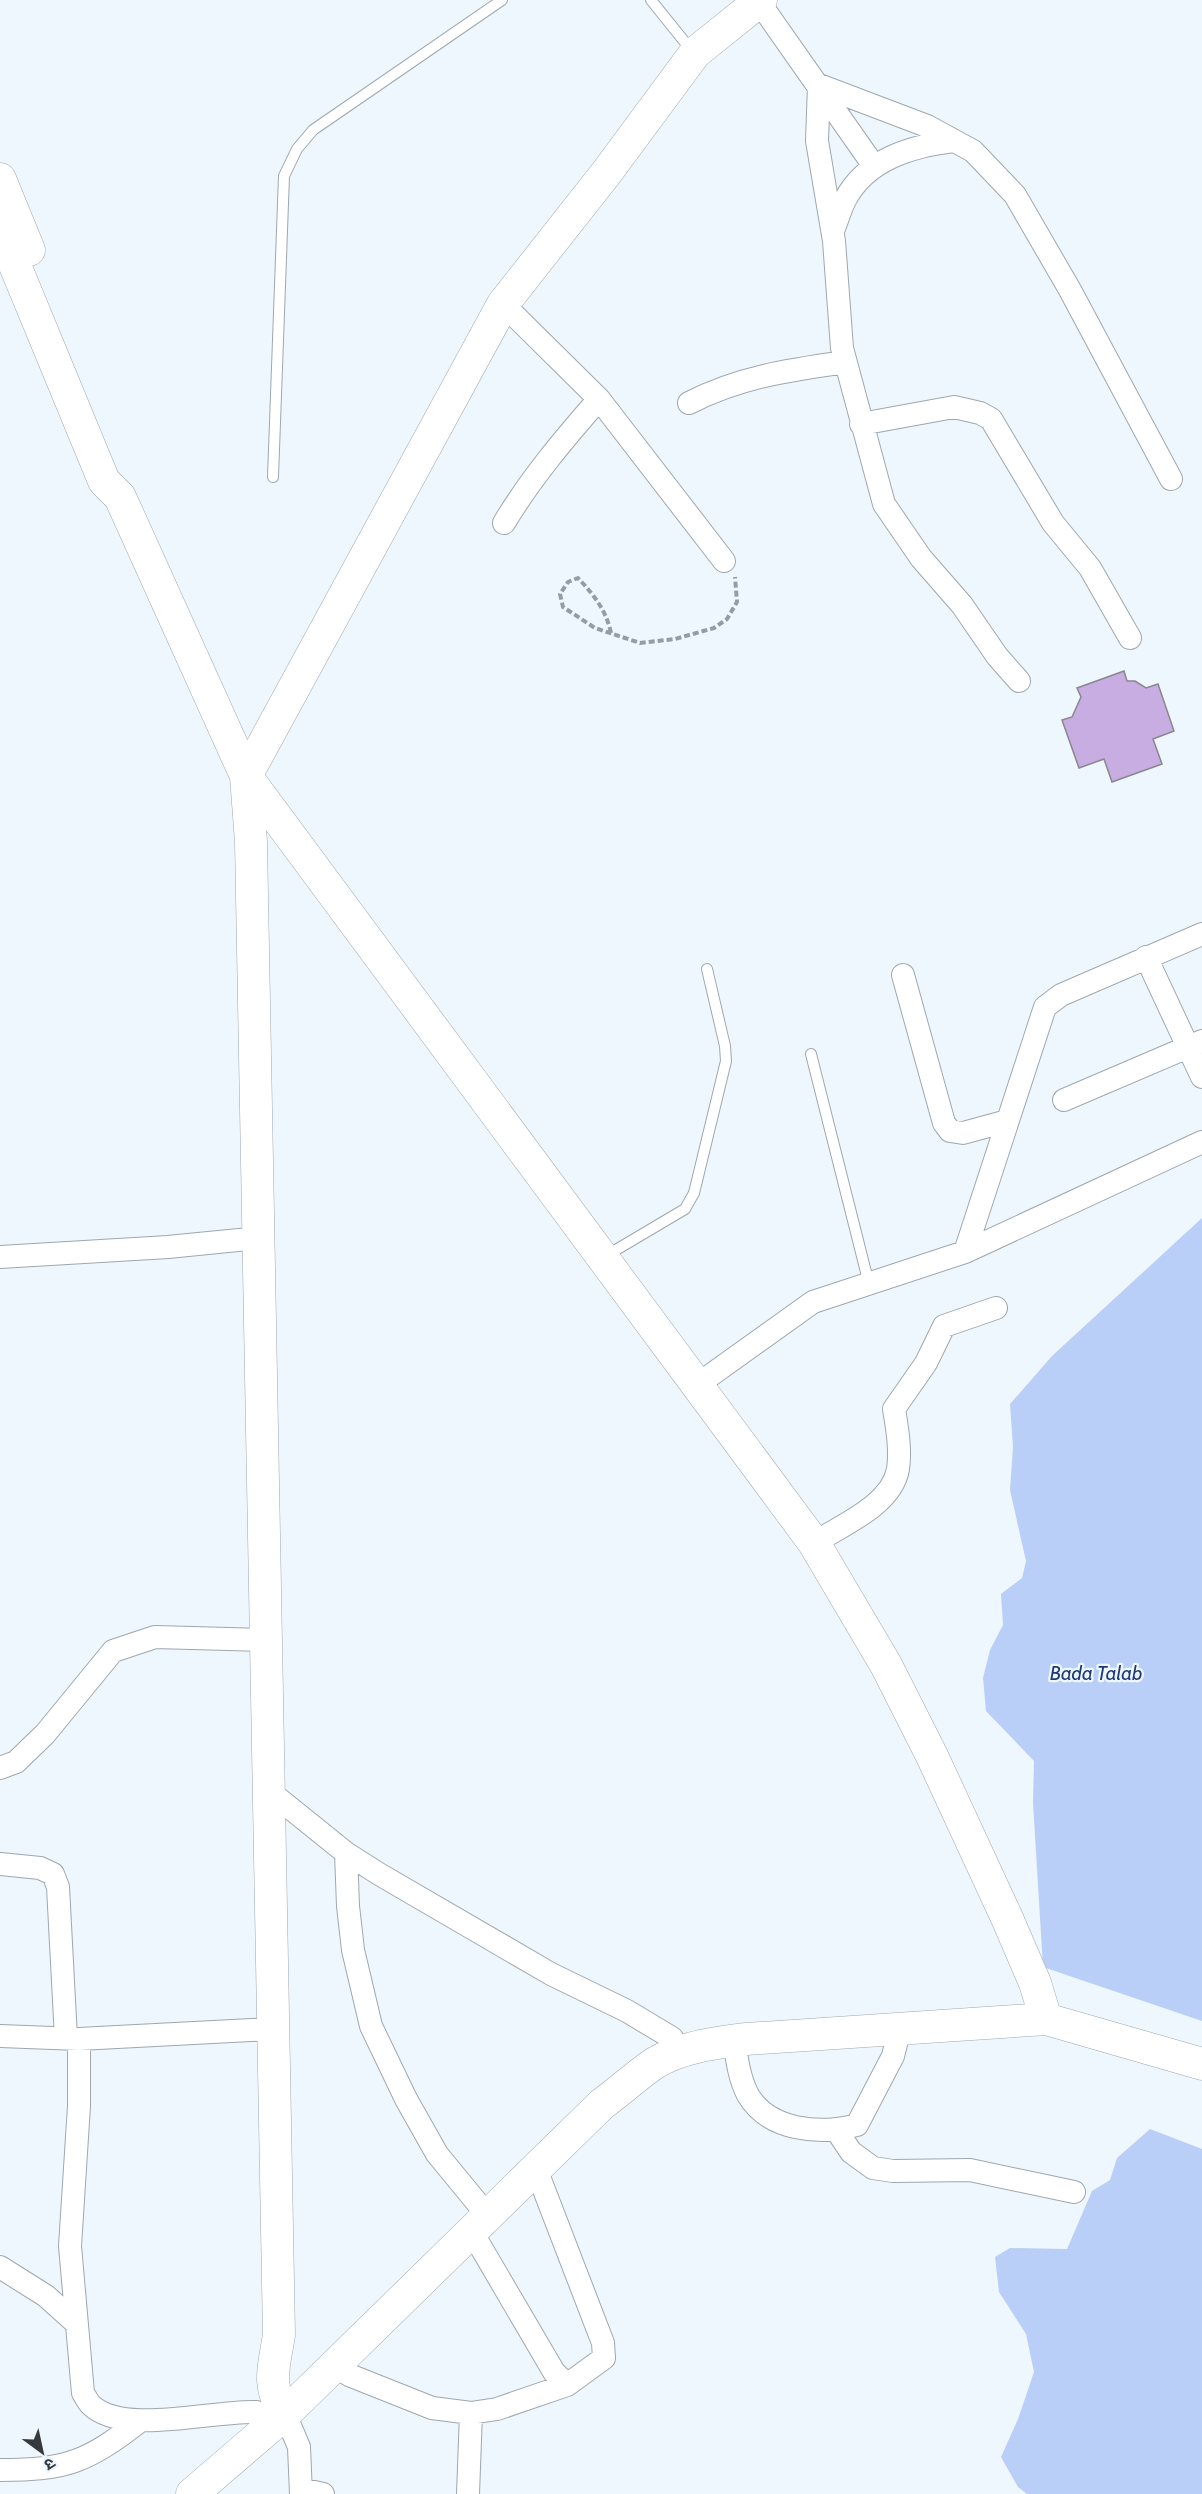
<svg xmlns="http://www.w3.org/2000/svg" width="1202" height="2494" font-family="Cabin,'Noto Sans Devanagari',sans-serif">
<style>
.water{fill:#bacff7}
.building{fill:#c7ade1;stroke:#8a868f;stroke-width:1.5}
.lines{fill:none;stroke-linecap:round;stroke-linejoin:round}
.lane-casing{stroke:#9fa7ae;stroke-width:12}
.street-casing{stroke:#9fa7ae;stroke-width:24}
.secondary-casing{stroke:#9fa7ae;stroke-width:33}
.path{stroke:#969da2;stroke-width:4;stroke-dasharray:6 3;stroke-linecap:butt}
.lane{stroke:#fff;stroke-width:10}
.street{stroke:#fff;stroke-width:22}
.secondary{stroke:#fff;stroke-width:32}
.labels{text-anchor:middle;stroke-width:4.5;stroke-linejoin:round;paint-order:stroke}
.water-label{font-size:20px;font-style:italic;fill:#203a76;stroke:#eef7fe}
</style>
<rect width="100%" height="100%" fill="#eef7fe"/>
<path class="water" d="M1202,1218V2021L1043,1967L1033,1803L1034,1761L986,1711L983,1678L990,1650L1003,1625L1001,1594L1022,1578L1026,1561L1010,1490L1013,1447L1010,1404L1052,1356Z
M1150,2129L1202,2149V2494H1027L1018,2487L1001,2457L1018,2419L1034,2372L1026,2334L999,2292L995,2257L1010,2248L1067,2249L1092,2191L1110,2180L1117,2158Z"/>
<path class="building" d="M1124,671L1127,681H1135L1146,688L1158,684L1174,731L1153,739L1162,764L1112,782L1104,759L1079,768L1062,720L1072,717L1081,697L1077,688Z"/>
<g class="lines">
<g class="lane-casing">
<path id="lane" d="M651,0L692,51
M273,477L284,176L297,149L313,130L502,0
M811,1054L869,1284
M604,1257L685,1209L694,1193L726,1061L725,1046L707,969"/>
</g>
<g class="street-casing">
<path id="street" d="M759,2L874,166
M833,231C837,221 840,210 845,200C866,159 912,146 954,141
M503,304L599,399L724,561
M689,403C740,377 789,370 845,362
M861,424L954,407L980,413L991,419L1053,523L1090,568L1130,638
M504,523C531,478 564,439 599,399
M1019,681L997,656L962,605L921,558L884,504L842,348L834,241L817,141L819,85L927,126L973,151L1015,195L1070,290L1171,479
M1146,957L1202,1077
M903,975L944,1123L950,1131L963,1133L1007,1121
M1064,1100L1202,1041
M965,1252L1045,1007L1061,995L1202,934
M0,1257L168,1247L258,1238
M697,1385L813,1302L965,1252L1202,1142
M814,1543C842,1525 892,1505 898,1469C901,1450 897,1427 894,1409L926,1363L944,1326L996,1308
M0,1768L16,1762L45,1734L113,1651L155,1637L265,1640
M268,1797L279,1799L346,1853L379,1874L551,1974L627,2011L672,2038L680,2052
M346,1853L348,1906L353,1950L371,2026L406,2099L437,2154L488,2216
M0,1864L40,1868L53,1874L58,1887L66,2038
M0,2036L79,2039L272,2029
M79,2039V2106L70,2246L83,2393C85,2396 88,2402 91,2405C123,2436 214,2410 256,2412
M734,2040C737,2059 739,2078 748,2095C769,2131 820,2135 857,2125L893,2056L900,2028
M837,2131L851,2152L873,2168L893,2171L970,2170L1074,2192
M472,2232L554,2372L567,2385L604,2358L603,2343L536,2169
M0,2267L46,2296L76,2323
M335,2366L349,2375L432,2408L471,2413L497,2409L567,2385
M285,2414L299,2447L301,2494
M0,2470C67,2470 87,2462 140,2421
M301,2489L323,2494
M468,2494L471,2413"/>
</g>
<g class="secondary-casing">
<path id="secondary" d="M0,179L29,250
M0,229L104,481L120,497L246,776L814,1543L886,1665L932,1756L1007,1918L1035,1983L1046,2019
M285,2414C266,2385 274,2367 279,2335L251,842L246,776L503,304L607,172L695,53L761,0
M192,2494L285,2414L602,2104C620,2091 637,2075 655,2063C682,2047 715,2043 746,2039L1046,2019L1202,2064"/>
</g>
<path class="path" d="M611,633C606,610 594,595 578,578L568,582L560,594L563,607L595,628L640,643L675,639L714,628L727,619L737,602L735,577"/>
<use href="#lane" class="lane"/>
<use href="#street" class="street"/>
<use href="#secondary" class="secondary"/>
</g>
<g class="labels">
<g class="water-label">
<text x="1096" y="1680">Bada Talab</text>
</g>
</g>
<g transform="translate(42 2452) rotate(147)" stroke="#eef7fe" stroke-width="4.5" paint-order="stroke">
<path d="M0-4.5L10 22L0 15L-10 22Z" fill="#373a3d"/>
<text y="-9" font-size="16" font-weight="bold" text-anchor="middle" fill="#373a3d">उ</text>
</g>
</svg>
